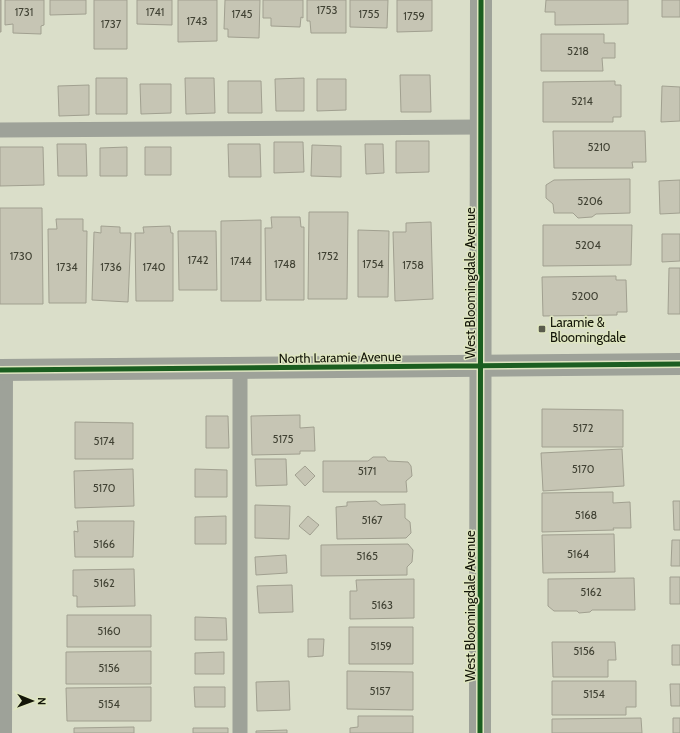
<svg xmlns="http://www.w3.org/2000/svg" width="680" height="733" font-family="Cabin,sans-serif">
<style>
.building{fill:#c6c5b4;stroke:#a1a090}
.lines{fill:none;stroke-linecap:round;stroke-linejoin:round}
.service{stroke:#9ea299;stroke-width:15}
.minor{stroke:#9ea299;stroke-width:22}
.tertiary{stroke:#9ea299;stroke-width:22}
.cycleway-casing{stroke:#dfe6c1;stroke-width:8}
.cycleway{stroke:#1b5e20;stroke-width:5}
.poi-dot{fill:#595b4c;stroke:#dfe6c1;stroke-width:1.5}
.labels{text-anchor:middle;stroke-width:3;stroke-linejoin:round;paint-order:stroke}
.number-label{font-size:11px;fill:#414234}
.street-label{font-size:13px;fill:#131508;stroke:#dfe6c1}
.poi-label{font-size:13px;fill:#131508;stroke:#dfe6c1;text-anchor:start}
</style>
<rect width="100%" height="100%" fill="#dadec9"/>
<path class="building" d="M0,0H1V32H0Z
M5,0H44V25L41,26V34L13,33V24L5,25Z
M50,0H86V14L50,15Z
M94,0H127V49H94Z
M137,0H172V25L137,24Z
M178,0H217V41L178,42Z
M225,0H260L259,38L228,37V29H224Z
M263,0H303V18L301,17L300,27L271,26V18H263Z
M307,0H346V33H311L310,21H307Z
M350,0H388L387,28L350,27Z
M397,0H432V31L397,32Z
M546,0H628V24L555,25V12H545Z
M662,0H680V17H662Z
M541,34H604V43H615V58H602L603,71H541Z
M400,75H430L431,112H401Z
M96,78H127V114H96Z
M185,78H214L215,113L186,114Z
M304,78V111H276L275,79Z
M317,79H346V110L317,111Z
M228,81H261L262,113H228Z
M615,81V85H621V117H613V122H543V82Z
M140,84H171V113L141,114Z
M89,85V115L59,116L58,86Z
M662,86L680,87V121L661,122Z
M553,131H645L646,162H632L633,168H554Z
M396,141H429V172L396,173Z
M274,142H303L304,172L274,173Z
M57,144H86L87,176H58Z
M228,144H260L261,177H229Z
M365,144H383L384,173L366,174Z
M312,145L341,146V177L311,176Z
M0,147H43L44,185L0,186Z
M127,147V176H100V148Z
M145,147H171V175H145Z
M630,179V213L596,214L592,217L578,218L573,213H554L553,204L546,198V185L554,180Z
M680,180V213L660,214L659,181Z
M0,208H42L43,304H0Z
M309,212H348L347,299H308Z
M271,217H300L301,227H304V300H266L265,228H272Z
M56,219H83V231H87L86,303H49L48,229H57Z
M261,220V301H221V221Z
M431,222L433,299L395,301L393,232H406V223Z
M543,225H632L631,265L543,266Z
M101,226L120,227V233H131L128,302L92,300L94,232L101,233Z
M170,226L171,233H173V301H136L135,233H144L143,227Z
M358,230L389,231L388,297H358Z
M178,231H216L217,290H179Z
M662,234H680V261L662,262Z
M669,268H680V314H668Z
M616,276V280H626L627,312H617V315L543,316L542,277Z
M542,409L623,410V447H542Z
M300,415V428L314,427L315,451H300V454L252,455L251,416Z
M206,416H228L229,448H206Z
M75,422L133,423V459H75Z
M622,449L624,486L543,491L541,453Z
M373,457H385L388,461L408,462L411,466L412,476L406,481L407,492H323V461H368Z
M255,459H286L287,485L256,486Z
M305,466L315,476L305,486L295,475Z
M133,469L134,506L75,508L74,471Z
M195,469L227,470V497H195Z
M613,492V503L630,502L631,528H613L614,530L542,532V493Z
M376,501L381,505L405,504V518L410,522L411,533L406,538L337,539L336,507L347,506V502Z
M673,501H680V530H674Z
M255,505L290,506L289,539L255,538Z
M226,516V544H195V517Z
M308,516L319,525L310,535L299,526Z
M77,521H134L133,557H75L74,531L78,532Z
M614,534L615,572L543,573L542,535Z
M672,540H680V566H671Z
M408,544L413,550L412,562L407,567V575L321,576V545Z
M286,555L287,573L256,575L255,557Z
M134,569L135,606L77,607V596H73V570Z
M670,577H680V604H670Z
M634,578L635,610H592L590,612L579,613L577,611H554L548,606V579Z
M414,579V618L350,619V591H357L356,580Z
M292,585L293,612L259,613L257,586Z
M67,615H151V647H67Z
M195,617L226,618L227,640H195Z
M349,627H413V664H349Z
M308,639H324L323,656L308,657Z
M552,642H615L616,660H608V677H553Z
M672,645H680V665H672Z
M151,651V684H66V652Z
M224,652V674H195V653Z
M347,671L413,672V710L347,709Z
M289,681L290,710L257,711L256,682Z
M552,681H636V707H626V715H552Z
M670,684H680V706H671Z
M151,687V721H67L66,688Z
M194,687H225V707H195Z
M358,716H413V733H350V728L358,727Z
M641,718L642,733H552V719Z
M673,718H680V733H673Z
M134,727V733H74V728Z
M193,728H228V733H193Z
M287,730V733H256V731Z"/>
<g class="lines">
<path class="service" d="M0,130L481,127
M240,733V369"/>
<path class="minor" d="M1,733L2,370
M480,733L481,0"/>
<path class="tertiary" d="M0,370L680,364"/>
<g class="cycleway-casing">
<path id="cycleway" d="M0,370L680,364
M480,733L481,0"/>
</g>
<use href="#cycleway" class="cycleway"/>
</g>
<rect class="poi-dot" x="538" y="325" width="8" height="8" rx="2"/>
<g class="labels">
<g class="number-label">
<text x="327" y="14">1753</text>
<text x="24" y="16">1731</text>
<text x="155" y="16">1741</text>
<text x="242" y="18">1745</text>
<text x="369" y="18">1755</text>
<text x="414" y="20">1759</text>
<text x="197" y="25">1743</text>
<text x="111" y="28">1737</text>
<text x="578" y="55">5218</text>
<text x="582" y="105">5214</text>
<text x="599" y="151">5210</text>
<text x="590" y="205">5206</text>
<text x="588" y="249">5204</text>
<text x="21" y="260">1730</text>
<text x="328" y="260">1752</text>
<text x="198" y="264">1742</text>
<text x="241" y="265">1744</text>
<text x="285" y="268">1748</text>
<text x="373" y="268">1754</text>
<text x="413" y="269">1758</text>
<text x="67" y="271">1734</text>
<text x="111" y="271">1736</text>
<text x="154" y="271">1740</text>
<text x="585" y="300">5200</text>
<text x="583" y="432">5172</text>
<text x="283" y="443">5175</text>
<text x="104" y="445">5174</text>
<text x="583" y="473">5170</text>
<text x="367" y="475">5171</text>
<text x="104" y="492">5170</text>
<text x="586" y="519">5168</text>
<text x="372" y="524">5167</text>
<text x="104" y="548">5166</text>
<text x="578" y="558">5164</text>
<text x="367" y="560">5165</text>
<text x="104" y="587">5162</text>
<text x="591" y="596">5162</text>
<text x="382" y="609">5163</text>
<text x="109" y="635">5160</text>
<text x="381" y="650">5159</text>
<text x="584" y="655">5156</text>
<text x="109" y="672">5156</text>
<text x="380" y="695">5157</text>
<text x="594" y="698">5154</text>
<text x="109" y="708">5154</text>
</g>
<g class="street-label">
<text transform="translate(470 283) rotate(-90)" y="5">West Bloomingdale Avenue</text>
<text transform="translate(340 357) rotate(-1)" y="5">North Laramie Avenue</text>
<text transform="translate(470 606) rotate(-90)" y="5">West Bloomingdale Avenue</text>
</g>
<g class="poi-label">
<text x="550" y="327">Laramie &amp;<tspan x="550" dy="15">Bloomingdale</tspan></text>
</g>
</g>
<g transform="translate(32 701) rotate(91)" stroke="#dfe6c1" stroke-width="3" paint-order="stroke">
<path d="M0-3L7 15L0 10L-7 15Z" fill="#131508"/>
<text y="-6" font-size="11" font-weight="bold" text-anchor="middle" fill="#131508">N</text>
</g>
</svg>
